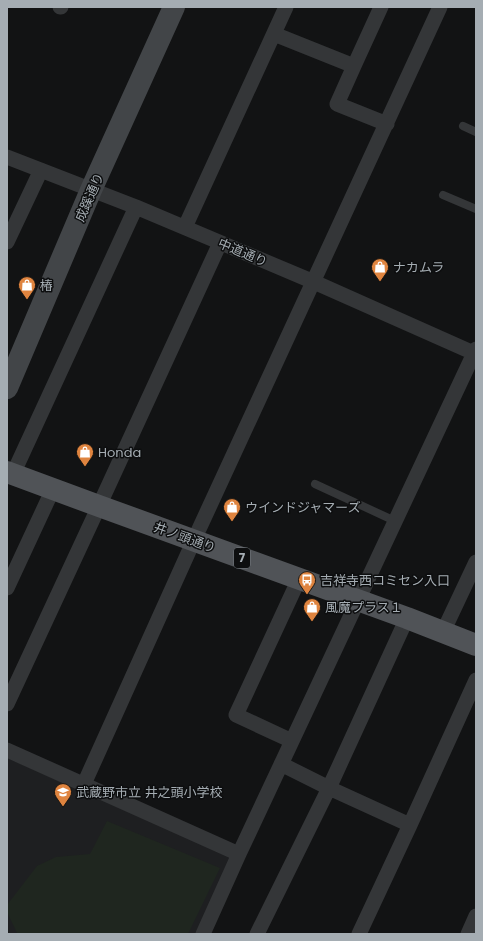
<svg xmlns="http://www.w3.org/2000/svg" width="483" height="941" font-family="Poppins,'Noto Sans JP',sans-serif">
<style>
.built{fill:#1e1f21}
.green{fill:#1f261f}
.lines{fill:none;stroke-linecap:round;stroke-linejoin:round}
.lane{stroke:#343638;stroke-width:8}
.street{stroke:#343638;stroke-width:15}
.secondary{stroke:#424548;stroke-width:22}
.primary{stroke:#505357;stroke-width:22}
.labels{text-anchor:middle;stroke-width:3;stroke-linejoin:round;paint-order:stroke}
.shield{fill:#0d0e0f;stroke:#777d82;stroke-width:1}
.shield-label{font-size:12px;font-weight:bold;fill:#a5adb3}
.street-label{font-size:13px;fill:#a5adb3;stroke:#0d0e0f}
.poi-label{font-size:13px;fill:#a5adb3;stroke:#0d0e0f;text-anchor:start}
</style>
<rect width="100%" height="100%" fill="#121314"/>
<path class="built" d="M7,758L232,857L196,934H7Z"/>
<path class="green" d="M107,821L220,868L188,934H25L17,933L7,912V905L37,866L56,857L90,854Z"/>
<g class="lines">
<path class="lane" d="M463,126L476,132
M443,195L476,209
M315,484L395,521"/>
<path class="street" d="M60,7H61
M274,34L354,66L381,7
M354,66L337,104L387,124
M7,157L136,207L314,282L476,354
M185,227L286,7
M7,242L41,170
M13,474L136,207
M7,588L53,489
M443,632L476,562
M7,704L99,506L220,243
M292,741L236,715L299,579
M7,750L239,854
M281,764L329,788L410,825
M84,784L194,540L440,7
M203,934L239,854L292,741L476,349
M257,934L329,788L407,618
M359,934L410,825L476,680
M468,934L476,916"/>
<path class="secondary" d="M7,388L91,190L174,7"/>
<path class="primary" d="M7,472L99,506L407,618L476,645"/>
</g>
<defs>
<g id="shop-pin" transform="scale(0.9)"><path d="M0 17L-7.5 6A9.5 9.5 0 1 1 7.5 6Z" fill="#df843f" stroke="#0d0e0f"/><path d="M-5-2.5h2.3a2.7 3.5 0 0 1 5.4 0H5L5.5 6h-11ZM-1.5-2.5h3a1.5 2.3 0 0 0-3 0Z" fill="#fff"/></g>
<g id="bus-pin" transform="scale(0.9)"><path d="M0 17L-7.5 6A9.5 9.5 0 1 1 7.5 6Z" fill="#df843f" stroke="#0d0e0f"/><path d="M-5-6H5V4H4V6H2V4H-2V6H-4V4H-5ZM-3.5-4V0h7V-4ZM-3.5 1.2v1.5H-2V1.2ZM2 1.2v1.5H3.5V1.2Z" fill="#fff"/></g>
<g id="school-pin" transform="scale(0.9)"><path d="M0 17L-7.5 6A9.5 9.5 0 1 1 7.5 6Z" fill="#df843f" stroke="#0d0e0f"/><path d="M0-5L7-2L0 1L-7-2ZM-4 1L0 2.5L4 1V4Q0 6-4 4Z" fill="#fff"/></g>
</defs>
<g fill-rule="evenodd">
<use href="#shop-pin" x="380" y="267"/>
<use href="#shop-pin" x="27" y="285"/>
<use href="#shop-pin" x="85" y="452"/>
<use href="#shop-pin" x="232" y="507"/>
<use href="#bus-pin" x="307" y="580"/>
<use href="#shop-pin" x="312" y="607"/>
<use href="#school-pin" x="63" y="792"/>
</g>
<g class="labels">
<rect class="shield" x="234" y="548" width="16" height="20" rx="3"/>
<g class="shield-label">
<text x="242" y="562">7</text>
</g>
<g class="street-label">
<text transform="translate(89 197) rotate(-66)" y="5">成蹊通り</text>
<text transform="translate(243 252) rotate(23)" y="5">中道通り</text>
<text transform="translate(185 537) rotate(20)" y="5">井ノ頭通り</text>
</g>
<g class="poi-label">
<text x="393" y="272">ナカムラ</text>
<text x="40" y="290">椿</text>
<text x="98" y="457">Honda</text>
<text x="245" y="512">ウインドジャマーズ</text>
<text x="320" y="585">吉祥寺西コミセン入口</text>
<text x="325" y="612">風魔プラス１</text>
<text x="76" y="797">武蔵野市立 井之頭小学校</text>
</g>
</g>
<rect width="483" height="941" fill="none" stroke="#a5adb3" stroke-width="16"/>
</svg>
